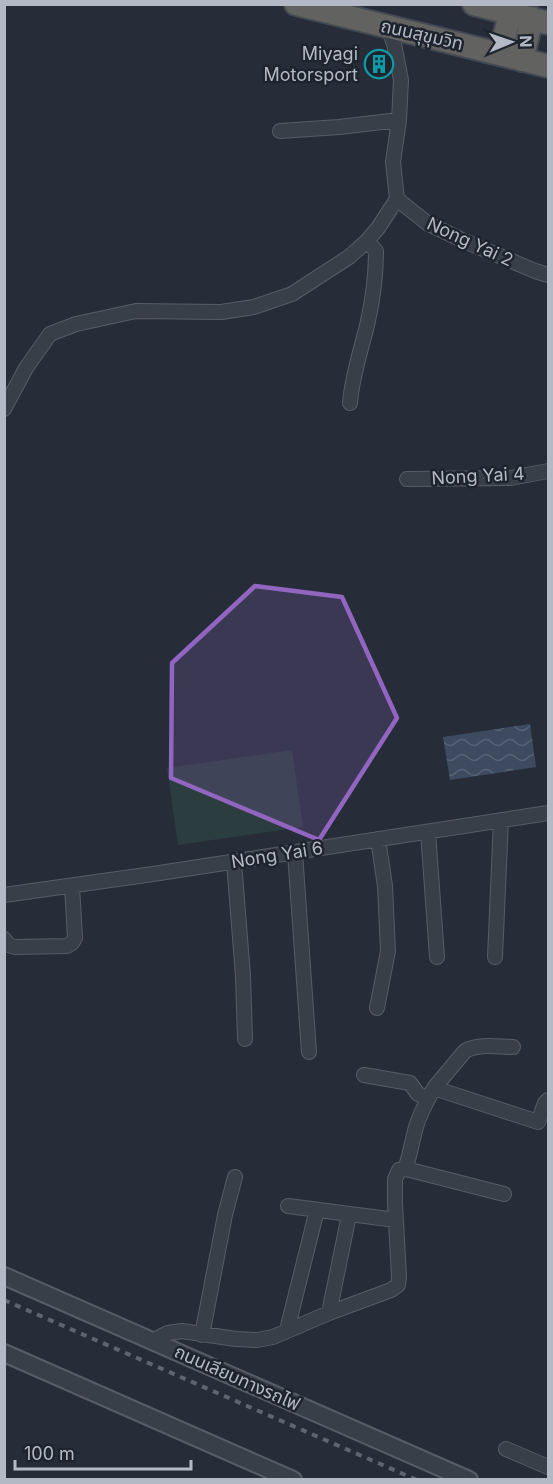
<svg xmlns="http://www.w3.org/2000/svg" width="553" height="1484" font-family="Inter,'Noto Sans Thai',sans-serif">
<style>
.park{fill:#2b3d3e}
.water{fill:url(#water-waves)}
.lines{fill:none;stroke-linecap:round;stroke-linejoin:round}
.minor-casing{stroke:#575d67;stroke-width:16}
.tertiary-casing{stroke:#575d67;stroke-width:20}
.trunk-casing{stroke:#444a54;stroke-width:26}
.minor{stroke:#393f49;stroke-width:14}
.tertiary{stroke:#393f49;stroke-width:16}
.trunk{stroke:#626260;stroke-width:22}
.rail{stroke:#5d6572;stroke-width:4;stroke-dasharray:6 6;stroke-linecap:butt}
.marked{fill:#9265c1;fill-opacity:0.2;stroke:#9265c1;stroke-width:4.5;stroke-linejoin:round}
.labels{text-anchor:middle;stroke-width:5;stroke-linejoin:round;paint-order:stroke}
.street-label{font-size:18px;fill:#b4bac5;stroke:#1e242e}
.poi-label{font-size:18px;fill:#b4bac5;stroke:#1e242e;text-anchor:end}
</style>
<defs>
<pattern id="water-waves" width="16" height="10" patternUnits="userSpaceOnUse" patternTransform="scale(1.5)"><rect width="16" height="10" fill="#3d4a60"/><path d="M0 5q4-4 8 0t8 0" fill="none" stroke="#576275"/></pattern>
</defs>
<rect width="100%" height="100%" fill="#262d39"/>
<path class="park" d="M292,750L303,827L178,845L167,768Z"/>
<path class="water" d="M530,724L536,767L450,780L443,737Z"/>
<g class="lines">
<g class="minor-casing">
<path id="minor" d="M280,131L339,127L399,120
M397,199L427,223L460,239L535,271L548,275
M350,403C352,375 362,348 368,321C373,298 376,274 376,251L367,241
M4,409L26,368L50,334L76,324L136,311L221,312L254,307L292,294L349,257L367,241L378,228L397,199L393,162L399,120L401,80L394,44L388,27
M407,479L511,478L548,471
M428,832L437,957
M295,853L309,1052
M234,862L243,976L245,1039
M4,895L153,874L548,813
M4,939L9,945L15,947L67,946L72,943L75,938L72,886
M495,957L501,820
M377,1008L388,951L385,886L378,839
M364,1075L410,1083L418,1094L428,1098
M434,1088L465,1051C479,1043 498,1047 513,1047
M405,1169C410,1156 412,1141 416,1127C420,1113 427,1101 434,1088L538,1122L545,1103L548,1100
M288,1206L396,1220
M329,1313L349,1215
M287,1330L317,1210
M202,1335L225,1215L235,1177
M152,1341L168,1333L182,1331L236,1339L257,1340L273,1337L329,1313L391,1290L398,1285L399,1277L395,1203V1179L399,1170L405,1169L418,1172L504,1194
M506,1449L548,1467"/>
</g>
<g class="tertiary-casing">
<path id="tertiary" d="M4,1276L469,1480
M4,1353L293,1480"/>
</g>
<g class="trunk-casing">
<path id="trunk" d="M296,4L548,66
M474,4L548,23
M500,54L510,14
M522,60L532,18"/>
</g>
<use href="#minor" class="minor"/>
<use href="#tertiary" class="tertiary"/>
<use href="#trunk" class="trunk"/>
<path class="rail" d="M4,1300L417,1480"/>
</g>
<path class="marked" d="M255,586L342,597L397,718L319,840L171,778L172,663Z"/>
<defs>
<g id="building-ring" transform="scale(1.5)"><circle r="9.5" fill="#1e242e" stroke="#0f9aa8" stroke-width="1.5"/><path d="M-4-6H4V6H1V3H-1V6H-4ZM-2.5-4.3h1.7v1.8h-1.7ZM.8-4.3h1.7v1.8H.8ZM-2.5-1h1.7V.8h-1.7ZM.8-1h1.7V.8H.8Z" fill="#0f9aa8"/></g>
</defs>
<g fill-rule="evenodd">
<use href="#building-ring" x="379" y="64"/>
</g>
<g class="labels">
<g class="street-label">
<text transform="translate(422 35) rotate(13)" y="6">ถนนสุขุมวิท</text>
<text transform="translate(470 242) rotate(25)" y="6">Nong Yai 2</text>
<text transform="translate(478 476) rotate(-3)" y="6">Nong Yai 4</text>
<text transform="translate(277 855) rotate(-9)" y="6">Nong Yai 6</text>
<text transform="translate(237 1378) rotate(24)" y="6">ถนนเลียบทางรถไฟ</text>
</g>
<g class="poi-label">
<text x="358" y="60">Miyagi<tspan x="358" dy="21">Motorsport</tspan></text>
</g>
</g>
<rect width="553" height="1484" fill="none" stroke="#b4bac5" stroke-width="12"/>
<g transform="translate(511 42) rotate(88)" stroke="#1e242e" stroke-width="4.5" paint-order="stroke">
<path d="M0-4.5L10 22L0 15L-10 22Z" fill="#b4bac5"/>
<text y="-9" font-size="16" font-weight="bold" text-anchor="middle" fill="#b4bac5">N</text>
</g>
<path d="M15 1460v9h176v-9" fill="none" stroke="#b4bac5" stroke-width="3"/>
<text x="24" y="1460" font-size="18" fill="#b4bac5" stroke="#1e242e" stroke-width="4.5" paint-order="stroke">100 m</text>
</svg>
